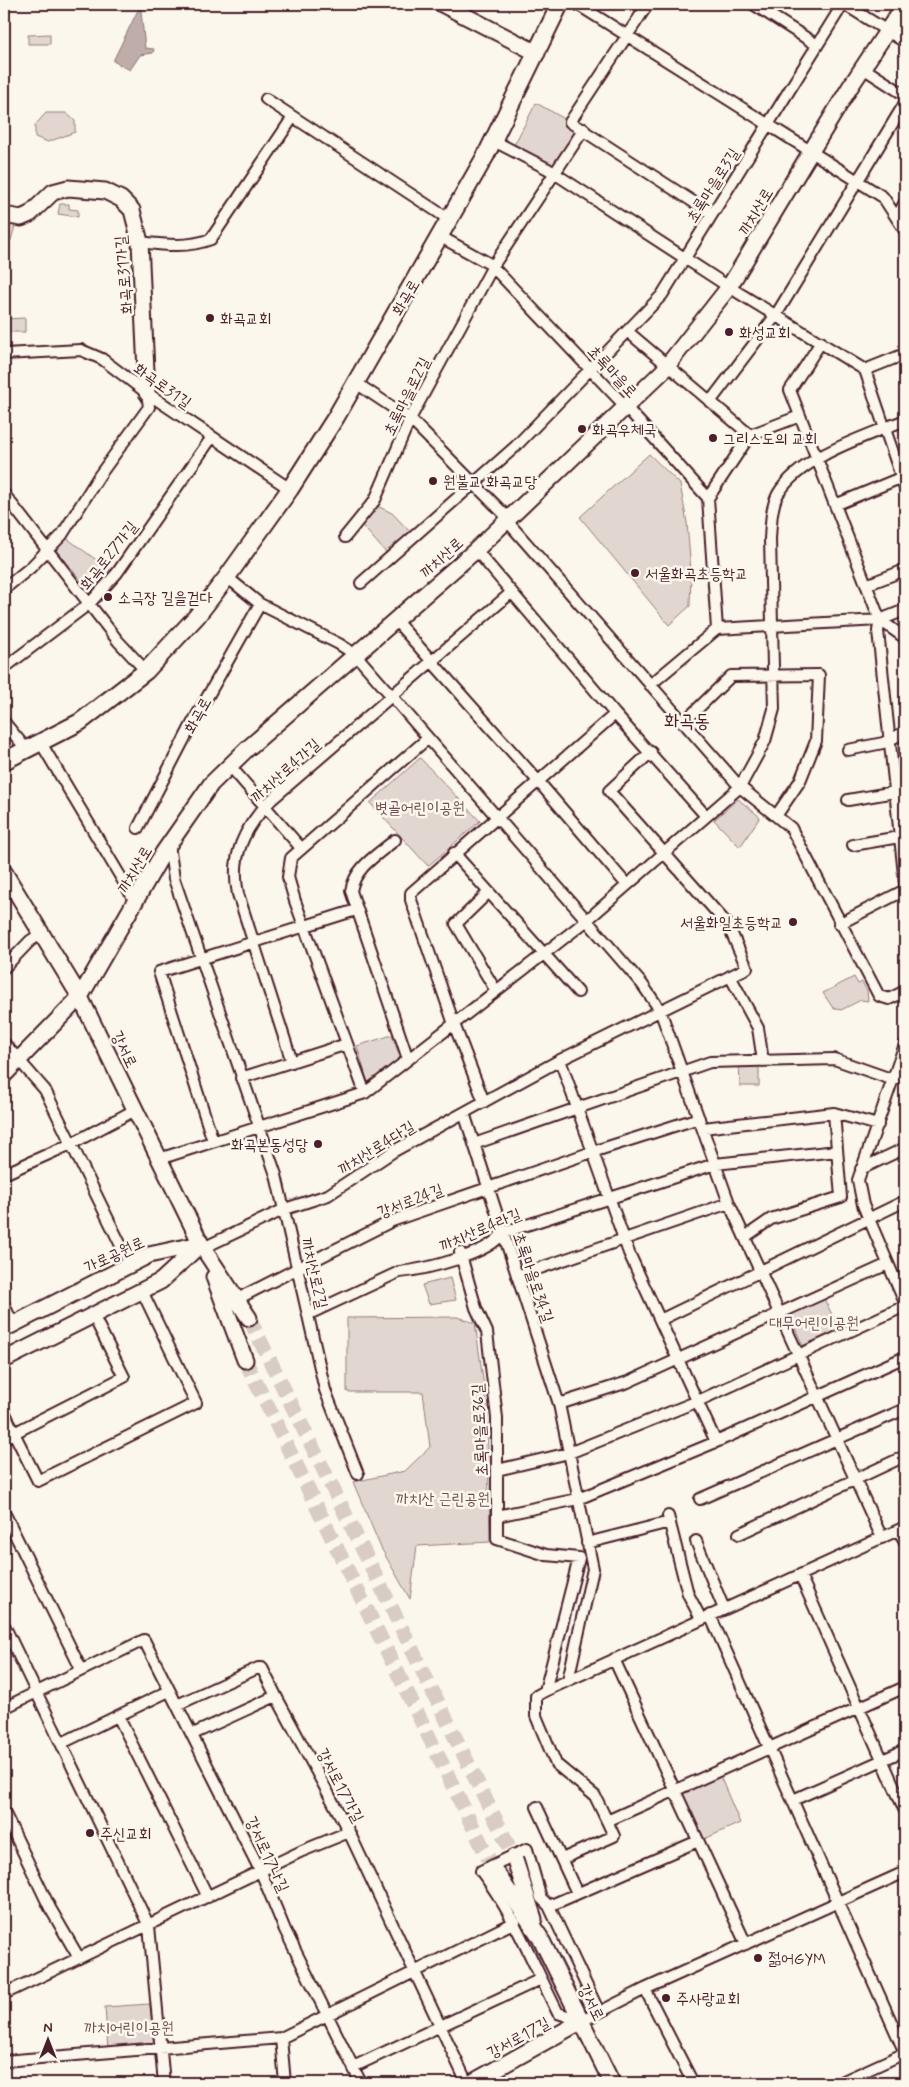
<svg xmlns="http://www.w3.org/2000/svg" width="909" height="2087" font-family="Mynerve,'Poor Story',sans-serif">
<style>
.green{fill:#e2d7d0;stroke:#967b7e}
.water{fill:#bfadaa;stroke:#907477}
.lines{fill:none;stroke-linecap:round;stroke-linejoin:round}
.secondary-tunnel{stroke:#d8ccc5;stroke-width:15;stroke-dasharray:15 8;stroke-linecap:butt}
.street-casing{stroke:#4a1f2b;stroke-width:14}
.secondary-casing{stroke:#4a1f2b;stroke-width:19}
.primary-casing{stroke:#4a1f2b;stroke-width:20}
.street{stroke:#fbf7ec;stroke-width:10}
.secondary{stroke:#fbf7ec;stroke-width:15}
.primary{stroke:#fbf7ec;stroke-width:16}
.poi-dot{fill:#4a1f2b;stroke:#fbf7ec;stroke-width:2}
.labels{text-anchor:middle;stroke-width:5;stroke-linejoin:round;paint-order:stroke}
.street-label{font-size:16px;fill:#4a1f2b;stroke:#fbf7ec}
.poi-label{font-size:16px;fill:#4a1f2b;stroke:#fbf7ec;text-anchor:start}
.park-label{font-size:16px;fill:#704d54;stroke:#fbf7ec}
.quarter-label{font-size:19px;fill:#4a1f2b;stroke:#fbf7ec}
</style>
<rect width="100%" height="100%" fill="#fbf7ec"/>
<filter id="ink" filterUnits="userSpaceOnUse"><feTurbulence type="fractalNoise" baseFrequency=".02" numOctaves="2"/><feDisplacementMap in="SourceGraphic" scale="10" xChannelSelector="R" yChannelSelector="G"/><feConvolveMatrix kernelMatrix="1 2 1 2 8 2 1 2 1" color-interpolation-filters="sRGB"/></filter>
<g filter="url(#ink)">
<path class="green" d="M50,34V44H28V35Z
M536,103L565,119L568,125L579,130L553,167L513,147Z
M46,113H66L75,121V132L48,142L35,137V125Z
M60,204H69V209L78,210V217L58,214Z
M4,225L15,226L11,240L4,250Z
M25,318V332H4V319Z
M649,454L680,484L687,523L691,571L690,606L669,625L580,517Z
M373,504L392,513L412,534L388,555L359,522Z
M65,537L113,572L92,594L55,549Z
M420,758L480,821L428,866L370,803Z
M738,799L760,817L740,847L714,820Z
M854,977L858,984L862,982L867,991L868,1001L861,1000L841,1010L833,1008L823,993Z
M392,1035L401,1060L368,1083L357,1046Z
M759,1062V1086H740L739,1063Z
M450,1278L456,1300L429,1304L422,1285Z
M823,1297L841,1332L804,1348L788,1313Z
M457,1317L475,1323L487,1408L490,1542L417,1546L410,1599L381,1548L353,1482L405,1471L430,1447L423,1392H347V1318Z
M720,1776L740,1823L702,1840L681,1793Z
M150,2004L154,2046L108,2050L105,2007Z"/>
<path class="water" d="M143,4H149L141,11L145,48L154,49L153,53L140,55L130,70L113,61L137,12Z"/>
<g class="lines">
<path class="secondary-tunnel" d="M249,1318L514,1857
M245,1360L493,1868"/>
<g class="street-casing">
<path id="street" d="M577,4L883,197L905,231
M648,4L570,122L712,214
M753,4L817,45
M844,4L905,42
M863,68L905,95
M266,99L450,220
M494,141L548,169L729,287L865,370L905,488
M897,217L905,202
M441,237L490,264L626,407L708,498L717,629L880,620L905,638
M140,242C165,245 188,248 211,239L293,117
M627,331L750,435
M821,342L790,390L880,620
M4,354L81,350L102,359L147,393L290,489
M865,370L905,354
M356,383L410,419L509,519
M710,402L776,315L905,103
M4,494L118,641L146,671
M708,498L750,435L800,416
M835,505L905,476
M507,521L740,787L791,828L879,996L889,999L905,991
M345,537L375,500L410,419L493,266L584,129
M476,550L615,714L706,816
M227,577L260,604L339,644L356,655L642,984L660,1010L729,1203L882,1538
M361,583L515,447L662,295L843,4
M866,585L905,570
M4,589L31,567L62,535L99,476L149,407L147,393
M880,620L878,631L905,884
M880,620L905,610
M396,621L538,781L627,885
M4,668L90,603L117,573L212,437
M650,685L717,629
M4,722L27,750
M683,723L731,676L819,675L816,741L800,781L776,816
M41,743L135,901
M848,750L883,743L905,732
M230,766L301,848
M848,800L895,792L905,787
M138,828L192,724L260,604
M395,840C377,855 355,867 351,891L408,1059
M169,845L174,879L276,1175L325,1390L358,1474
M853,845L905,836
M454,853L578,992
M489,892L456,924L496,991
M839,924L905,890
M4,968L30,941L42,933
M730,976L758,1028L763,1061
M4,1043L45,1090L130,1264
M905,1044L858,1180L863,1205L905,1303
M560,1060L629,1253L716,1442
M292,1062L238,894C230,856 244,828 271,800L512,592
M241,1078L347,1044
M365,1093L295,901L288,877L291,858L427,739
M484,1102L454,1024L411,900V893L615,714
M464,1113L559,1404L593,1569L568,1680
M703,1128L834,1113L878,1125
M213,1141L159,972L356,910
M474,1144L710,1062L834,1059L894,1080
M159,1159L365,1093L586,921L740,787L765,741L774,709L770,539C771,524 771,507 778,494C802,455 865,437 905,420
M861,1169L905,1148
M4,1174L71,1144L135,1110
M745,1237L771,1219L841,1197L834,1113
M203,1248L285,1209L328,1195L394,1151L560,1060L747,968L728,925L609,791L651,752
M460,1252L476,1308L487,1332L497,1418V1539L546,1555L579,1558L545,1691
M517,1276L729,1203
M245,1295L392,1221L592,1152L699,1118
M4,1305L13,1324
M309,1314L399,1272C423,1270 491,1254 502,1233L715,1164L837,1151
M660,1320L905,1201
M559,1404L628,1382L888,1264
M4,1411L14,1433L124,1377L93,1315
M4,1438L14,1433L38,1481L196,1403L142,1291
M497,1470L569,1453L698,1401L905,1306
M700,1499L905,1409
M4,1512L81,1669
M497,1516L578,1499L716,1442L905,1357
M668,1516L688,1594L701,1619
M905,1527L545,1691L536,1696V1716L556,1764L595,1796L607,1821L905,1687
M899,1530L905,1543
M739,1534L905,1456
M696,1541L724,1609
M587,1543L670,1522
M800,1575L905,1811
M710,1615L905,2053
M4,1625L149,1926L164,2083
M614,1659L746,1944
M177,1705L258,1668H262L276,1696
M4,1708L144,1640L261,1872L285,1930L361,2083
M118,1716L208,1897
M193,1734L276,1696L349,1832L467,2083
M62,1743L169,1691
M793,1800L905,1750
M537,1807L577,1893
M4,1812L50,1908L79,1958
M562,1859L614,1836L607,1821
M549,1906L541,1898L527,1849L481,1871C514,1914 533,1964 558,2013L582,2021L645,1989L905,1872
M645,1989L693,2083
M4,1994L302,1851L349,1832
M599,2012L549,1906L698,1841
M281,2038L285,2083
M4,2061L281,2038L515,1922
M353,2067L541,1979
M839,2083L905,2053"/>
</g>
<g class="secondary-casing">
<path id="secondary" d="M442,4L537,53
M4,215L21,218L30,214L53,192L68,188L105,191L121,199L132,210L140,242L147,393
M4,872L80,997L203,1248L249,1318
M4,1075L80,997L163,853L211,784L247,749L476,550L663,371L729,287L850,87L905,4
M214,1277L245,1360
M4,1329L149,1255L200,1244
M4,1360L161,1281L201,1244
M514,1857L534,1919
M493,1868L540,1937L612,2083
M471,2083L582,2021"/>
</g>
<g class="primary-casing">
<path id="primary" d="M4,761L80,722L146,671L197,616L227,577L290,489L336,417L486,155L560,4"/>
</g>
<use href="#street" class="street"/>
<use href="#secondary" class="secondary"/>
<use href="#primary" class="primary"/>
</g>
</g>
<g class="poi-dot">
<circle cx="210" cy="318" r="5"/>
<circle cx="729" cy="332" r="5"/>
<circle cx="582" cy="429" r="5"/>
<circle cx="713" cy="438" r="5"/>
<circle cx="433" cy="481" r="5"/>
<circle cx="635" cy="573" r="5"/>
<circle cx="108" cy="597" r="5"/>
<circle cx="793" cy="922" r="5"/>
<circle cx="318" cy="1144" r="5"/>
<circle cx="90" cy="1833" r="5"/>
<circle cx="758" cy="1958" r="5"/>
<circle cx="666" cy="1998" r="5"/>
</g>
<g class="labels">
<g class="street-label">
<text transform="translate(712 185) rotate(-58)" y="6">초록마을로3길</text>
<text transform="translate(755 211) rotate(-59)" y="6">까치산로</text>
<text transform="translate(123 275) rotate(-95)" y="6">화곡로31가길</text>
<text transform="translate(405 297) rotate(-60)" y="6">화곡로</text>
<text transform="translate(613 371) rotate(47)" y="6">초록마을로</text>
<text transform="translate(163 385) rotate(35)" y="6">화곡로31길</text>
<text transform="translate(406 396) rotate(-64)" y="6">초록마을로2길</text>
<text transform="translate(108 555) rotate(-52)" y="6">화곡로27가길</text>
<text transform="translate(441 557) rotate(-42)" y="6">까치산로</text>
<text transform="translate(197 715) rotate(-61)" y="6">화곡로</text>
<text transform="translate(285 770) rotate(-42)" y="6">까치산로4가길</text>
<text transform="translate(134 869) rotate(-59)" y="6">까치산로</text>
<text transform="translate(125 1049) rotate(64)" y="6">강서로</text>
<text transform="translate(376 1147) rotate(-32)" y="6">까치산로4다길</text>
<text transform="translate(410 1200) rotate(-21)" y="6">강서로24길</text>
<text transform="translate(480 1229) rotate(-23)" y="6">까치산로4라길</text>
<text transform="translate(114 1254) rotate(-25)" y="6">가로공원로</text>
<text transform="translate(315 1273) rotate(77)" y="6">까치산로2길</text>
<text transform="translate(534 1277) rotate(71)" y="6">초록마을로34길</text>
<text transform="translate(479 1430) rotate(-93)" y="6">초록마을로36길</text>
<text transform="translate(341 1785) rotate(62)" y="6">강서로17가길</text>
<text transform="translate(268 1854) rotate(65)" y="6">강서로17나길</text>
<text transform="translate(592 2002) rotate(63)" y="6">강서로</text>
<text transform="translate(518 2037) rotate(-29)" y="6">강서로17길</text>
</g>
<g class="poi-label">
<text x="220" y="324">화곡교회</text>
<text x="739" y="338">화성교회</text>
<text x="592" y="435">화곡우체국</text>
<text x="723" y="444">그리스도의 교회</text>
<text x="443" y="487">원불교 화곡교당</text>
<text x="645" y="579">서울화곡초등학교</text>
<text x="118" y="603">소극장 길을걷다</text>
<text x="783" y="928" text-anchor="end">서울화일초등학교</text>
<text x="308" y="1150" text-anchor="end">화곡본동성당</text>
<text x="100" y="1839">주신교회</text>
<text x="768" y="1964">젊어GYM</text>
<text x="676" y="2004">주사랑교회</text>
</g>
<g class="park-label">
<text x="420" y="813">볏골어린이공원</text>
<text x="814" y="1328">대무어린이공원</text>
<text x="443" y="1504">까치산 근린공원</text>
<text x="129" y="2033">까치어린이공원</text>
</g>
<g class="quarter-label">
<text x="687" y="727">화곡동</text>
</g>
</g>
<rect width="909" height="2087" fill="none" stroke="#fbf7ec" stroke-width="20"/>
<rect x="10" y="10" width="889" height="2067" fill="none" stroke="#4a1f2b" stroke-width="2" filter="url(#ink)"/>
<g transform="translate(48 2040)" stroke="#fbf7ec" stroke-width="4" paint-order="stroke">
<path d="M0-4L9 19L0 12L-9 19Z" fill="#4a1f2b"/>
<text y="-8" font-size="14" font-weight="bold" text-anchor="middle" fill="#4a1f2b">N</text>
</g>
</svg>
